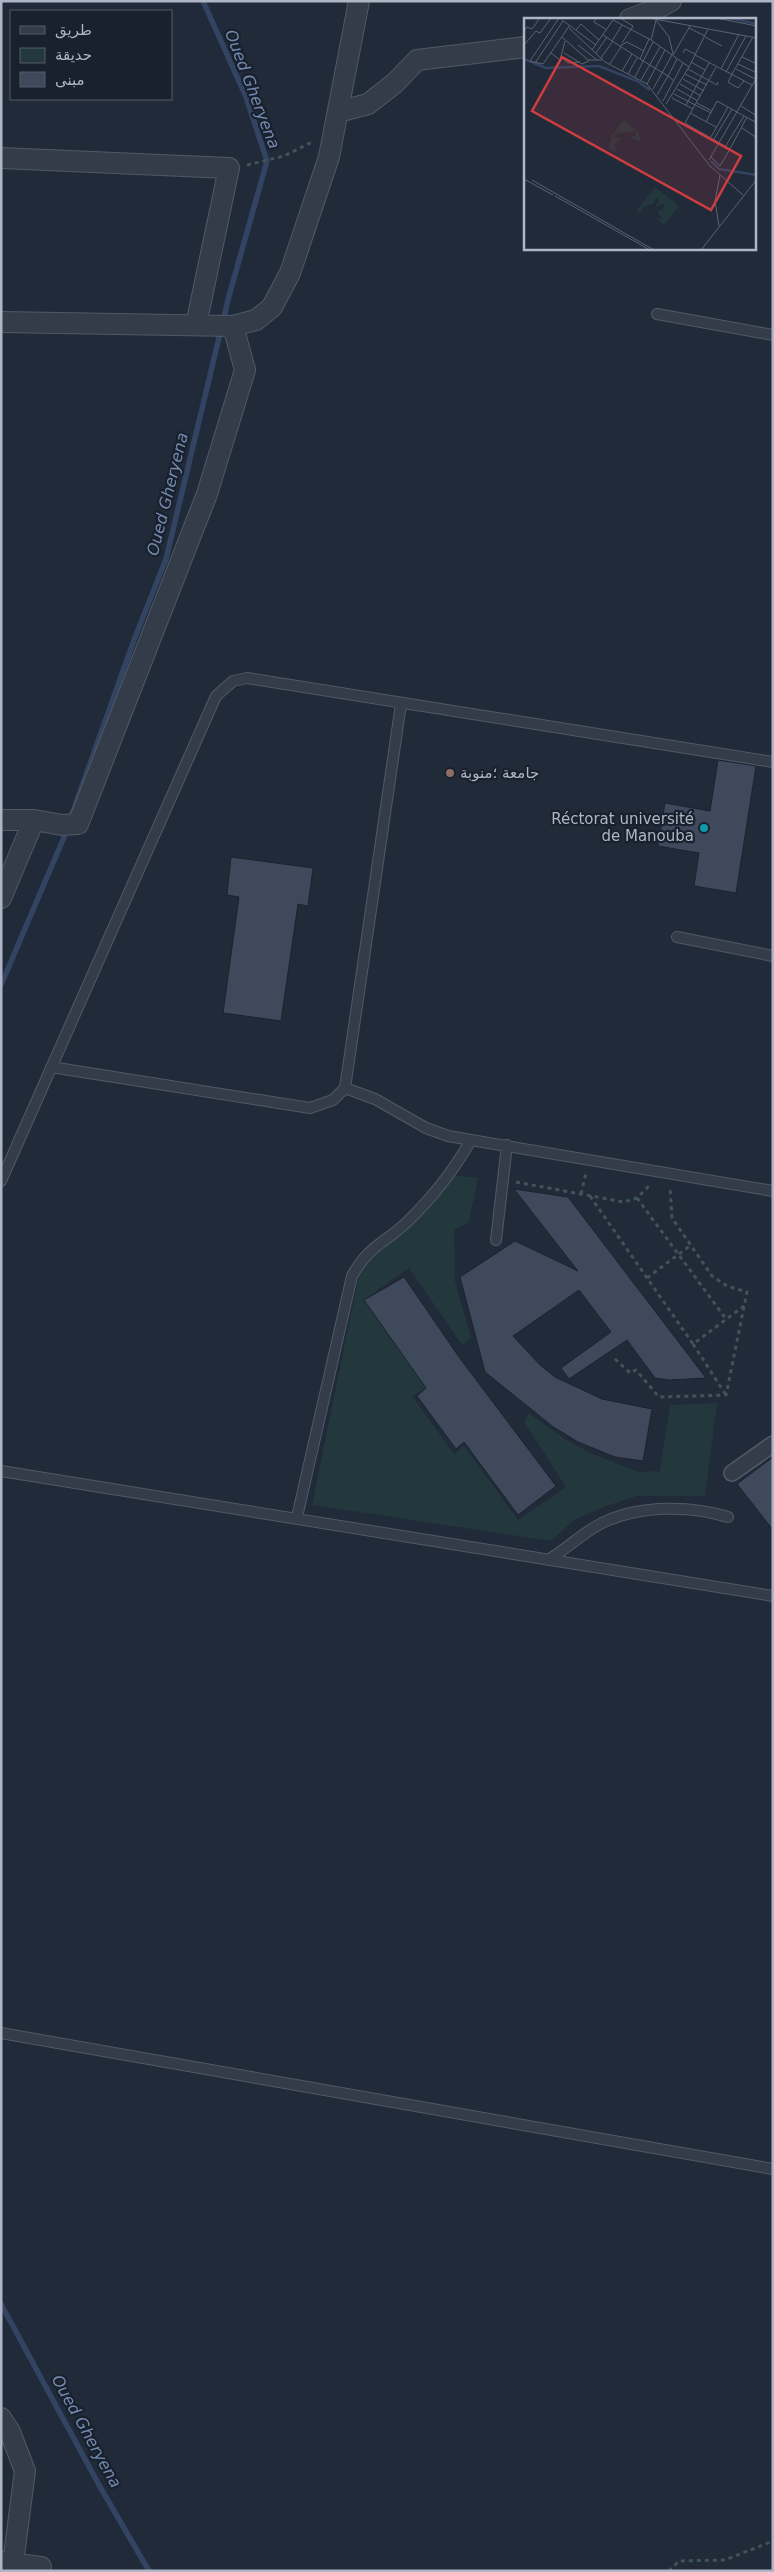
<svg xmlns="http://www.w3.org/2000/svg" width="774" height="2572" font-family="'DejaVu Sans','Noto Sans Arabic',sans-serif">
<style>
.green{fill:#23383c}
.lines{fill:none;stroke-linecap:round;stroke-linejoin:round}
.stream{stroke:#324462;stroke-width:5.5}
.building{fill:#3f495c;stroke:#1b2330}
.service-casing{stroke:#515967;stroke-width:12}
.pedestrian-casing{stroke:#515967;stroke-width:18}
.minor-casing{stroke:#515967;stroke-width:22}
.path{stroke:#3f5458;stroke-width:3;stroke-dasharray:4 4;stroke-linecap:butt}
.service{stroke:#343c4a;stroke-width:10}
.pedestrian{stroke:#343c4a;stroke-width:15}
.minor{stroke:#343c4a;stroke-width:20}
.education-dot{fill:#8d6e63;stroke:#19212e;stroke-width:2}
.culture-dot{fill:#0f9aa8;stroke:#19212e;stroke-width:2}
.labels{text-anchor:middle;stroke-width:4.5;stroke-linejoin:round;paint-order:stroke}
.poi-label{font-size:15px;fill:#aeb6c6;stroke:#19212e;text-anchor:start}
.water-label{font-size:16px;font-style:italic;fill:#748bb0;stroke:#19212e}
.inset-river{fill:none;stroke:#324462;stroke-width:2.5}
.inset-road{fill:none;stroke:#596271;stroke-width:1}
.view{fill:#d03d40;fill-opacity:0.15;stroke:#d03d40;stroke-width:2.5}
.inset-edge{fill:none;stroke:#aeb6c6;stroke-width:2.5}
</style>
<rect width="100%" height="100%" fill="#202a39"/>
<path class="green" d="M450,1175L478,1178L469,1222L454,1230L455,1281L471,1338L462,1345L409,1268L364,1300L426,1388L412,1396L454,1454L464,1446L518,1520L566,1487L524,1422L529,1413L566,1440L591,1453L638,1472L660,1471L670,1405L717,1403L705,1496H637L606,1506L574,1520L551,1541L312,1505L360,1270L383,1240Z"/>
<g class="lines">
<path class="stream" d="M71,817L134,640L166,559L229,296L267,161L246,97L203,1
M1,985L68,828
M1,2304L99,2485L149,2571"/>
</g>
<path class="building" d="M718,760L756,766L736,893L694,886L699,853L658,846L665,803L710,811Z
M231,857L313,868L308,906L298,904L281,1021L223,1013L239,897L227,895Z
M514,1189L568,1197L706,1378L670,1380L655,1378L627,1340L569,1379L561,1368L611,1332L579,1290L513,1336L540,1365L555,1377L602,1399L652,1409L643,1461L615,1457L578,1442L552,1426L485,1372L460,1277L515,1241L578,1271Z
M404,1277L459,1357L556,1486L518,1515L464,1442L456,1449L417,1396L426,1388L364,1300Z
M773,1457V1530L737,1484Z"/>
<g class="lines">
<g class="service-casing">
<path id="service" d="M657,314L773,335
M677,937L773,956
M51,1067L310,1108L333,1100L345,1088L375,1099L426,1128L448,1136L471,1140
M345,1088L401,704
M1,1181L216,696L233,681L247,678L773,762
M496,1240L507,1145
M1,1471L773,1596
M297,1517L352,1276C369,1245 384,1244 407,1222C432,1198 454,1170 471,1140L773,1191
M548,1560C567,1549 582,1533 602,1523C639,1505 690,1505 728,1517
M1,2033L773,2169"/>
</g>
<g class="pedestrian-casing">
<path id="pedestrian" d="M732,1473L773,1444"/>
</g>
<g class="minor-casing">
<path id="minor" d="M630,19L655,10L671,1
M338,112L368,104L395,83L417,60L525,47
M1,158L229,168L196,325
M1,322L233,326L256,320L272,307L290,273L329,157L359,1
M1,820H34
M1,898L34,820L62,825L78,824L207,494L245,370L233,326
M1,2418L10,2432L25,2471L13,2563
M1,2562L41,2567L40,2571"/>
</g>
<path class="path" d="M247,165L284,156L312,142
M516,1182L624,1202L637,1198L650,1185
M581,1194L586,1173
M590,1196L693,1344L744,1306
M637,1198L726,1319
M647,1278L691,1245
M693,1344L726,1395
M615,1359L630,1373L636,1370L659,1397L726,1395L747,1292L727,1286L712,1276L672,1218L670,1187
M669,2571L679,2561L725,2560L773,2541"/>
<use href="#service" class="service"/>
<use href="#pedestrian" class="pedestrian"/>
<use href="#minor" class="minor"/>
</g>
<circle class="education-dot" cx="450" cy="773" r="5"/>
<circle class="culture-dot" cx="704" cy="828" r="5"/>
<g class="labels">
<g class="poi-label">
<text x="460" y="778">جامعة ؛منوبة</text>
<text x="694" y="824" text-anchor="end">Réctorat université<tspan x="694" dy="17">de Manouba</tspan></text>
</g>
<g class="water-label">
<text transform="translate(253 89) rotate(69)" y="6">Oued Gheryena</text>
<text transform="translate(167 494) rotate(-76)" y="6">Oued Gheryena</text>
<text transform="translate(87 2431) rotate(61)" y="6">Oued Gheryena</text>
</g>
</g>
<g transform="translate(524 18)">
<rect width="232" height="232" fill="#202a39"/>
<path d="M100,102L114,114L117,124L105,119L112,118V113L91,116V120H98L89,127L93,131L91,134L85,130L88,117ZM131,169L155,188L140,207L131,200L139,201L133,194L141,190L139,186L131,189L135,182L132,179L130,185L121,188L123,192L119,189L115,195L113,192Z" fill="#23383c"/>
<path class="inset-river" d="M206,0L233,6M0,41L22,50L75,48L113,63L126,72M187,143L195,151L233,157"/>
<path class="inset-road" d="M35,0L6,43L19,46L46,7M72,0L70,4L83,12M96,0L109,8L107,12M125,0L233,20M192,0L233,8M38,2L72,27M132,2L145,19L149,36M45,10L81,44L123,66L186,148L219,177M165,10L181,18M52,12L57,6L75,22M0,13L3,9L8,11L16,0M79,17L116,41L125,21M38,19L64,42H78M181,19L198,28M127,22L132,2M88,23L98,7M98,25L107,11M0,27L12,13L16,15L27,0M54,27L73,42M96,28L103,24L120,33M68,32L89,2L127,22L165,49L184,11M27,35L36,42L41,23M40,35L58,46L65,43M72,35L83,19M159,35L161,31L171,36M149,37L166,8M171,37L228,67M218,39L233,46M38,40L44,45L56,44M77,40L89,23M116,41L144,58L153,41M167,44L181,52M11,45L39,3M214,46L233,55M85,47L97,29M164,51L193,67L194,64M197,51L215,16M212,51L231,61M98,53L108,36M202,54L222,18M104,56L113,40M161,56L183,67M208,56L229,19M208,56L204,64L214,70L220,63M111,59L129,24M159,61L180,73M117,62L136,29M123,66L141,32M156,66L177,78M129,71L148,37M153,71L174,83M150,76L187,95M133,77L144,58L150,63M148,80L169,91M139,83L159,45M173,85L188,93M142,86L165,49M162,87L185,45M217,88L233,98M166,95L192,109M182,104L193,83L231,104M161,105L206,131L223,99M161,105L192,49M218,110L233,120M187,119L204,89M190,121L208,91M201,129L220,98M187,139L196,148L206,131M185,142L233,59M0,161L29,177M8,162L130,232M31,178L126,232M195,208L191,183L196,157M177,232L233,161"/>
<path class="view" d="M38,39L217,138L187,192L8,93Z"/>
<rect width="232" height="232" class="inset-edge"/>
</g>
<rect width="774" height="2572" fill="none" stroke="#aeb6c6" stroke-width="5"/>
<rect x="10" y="10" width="162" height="90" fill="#19212e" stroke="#555d6b"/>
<rect x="20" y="26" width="25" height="8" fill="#343c4a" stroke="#555d6b"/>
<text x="55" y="35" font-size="15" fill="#aeb6c6">طريق</text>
<rect x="20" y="48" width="25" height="15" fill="#23383c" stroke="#555d6b"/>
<text x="55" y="60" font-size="15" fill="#aeb6c6">حديقة</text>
<rect x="20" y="72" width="25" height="15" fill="#3f495c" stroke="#555d6b"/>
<text x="55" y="85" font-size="15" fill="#aeb6c6">مبنى</text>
</svg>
